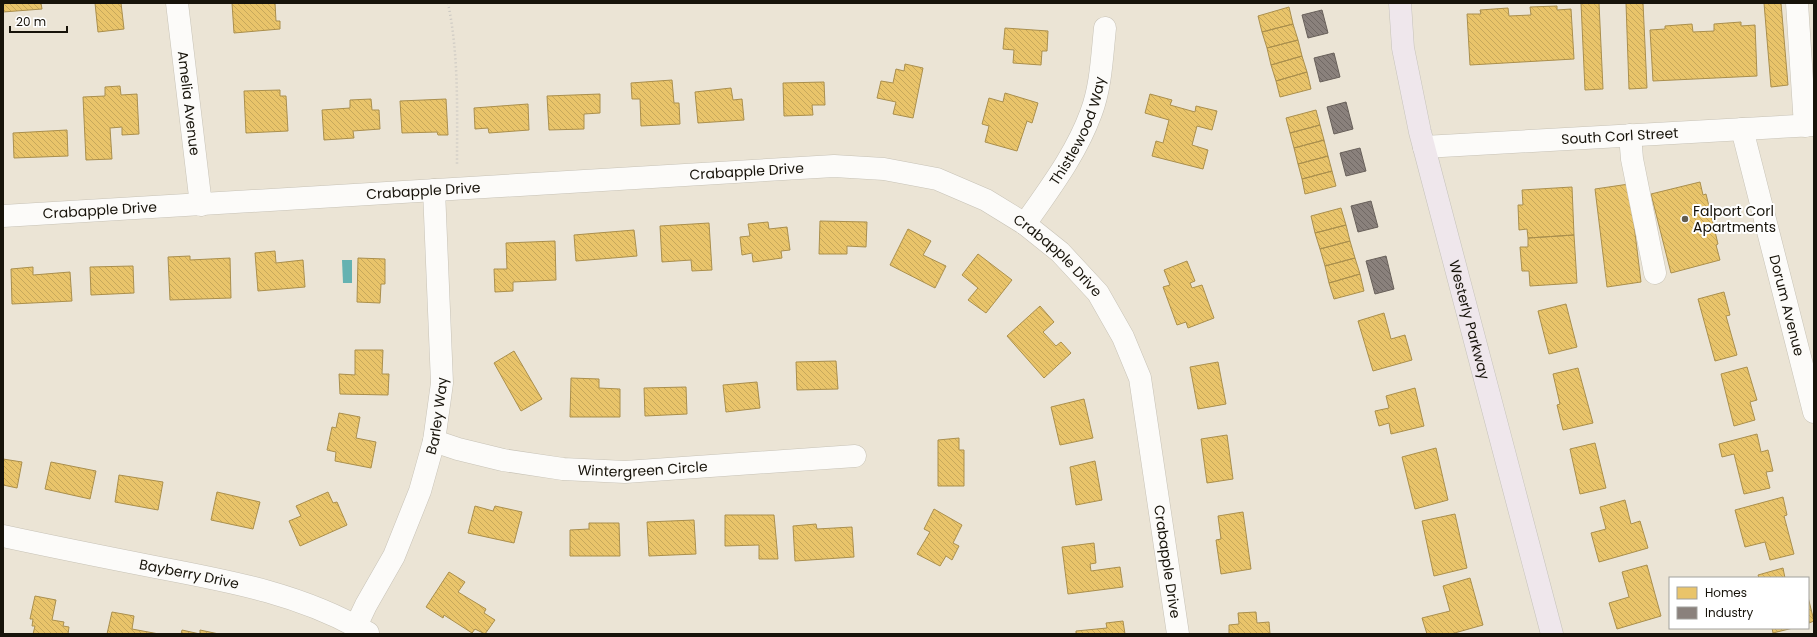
<svg xmlns="http://www.w3.org/2000/svg" width="1817" height="637" font-family="Poppins,sans-serif">
<style>
.water{fill:#65b2b1}
.homes{fill:url(#homes-back-hatch);stroke:#aa8f4d}
.industry{fill:url(#industry-back-hatch);stroke:#68605a}
.lines{fill:none;stroke-linecap:round;stroke-linejoin:round}
.minor-casing{stroke:#c7c2b6;stroke-width:23}
.major-casing{stroke:#c5c2ba;stroke-width:23}
.path{stroke:#c9c6c1;stroke-width:2.5;stroke-dasharray:1 3;stroke-linecap:butt}
.minor{stroke:#fcfbf9;stroke-width:22}
.major{stroke:#efe7ec;stroke-width:22}
.poi-dot{fill:#615c51;stroke:#fff;stroke-width:1.5}
.labels{text-anchor:middle;stroke-width:4;stroke-linejoin:round;paint-order:stroke}
.street-label{font-size:14px;fill:#17130a;stroke:#fff}
.poi-label{font-size:14px;fill:#17130a;stroke:#fff;text-anchor:start}
</style>
<defs>
<pattern id="homes-back-hatch" width="6" height="6" patternUnits="userSpaceOnUse"><rect width="6" height="6" fill="#e9c46a"/><path d="M-1 5l2 2M0 0l6 6M5-1l2 2" fill="none" stroke="#c7a85b"/></pattern>
<pattern id="industry-back-hatch" width="6" height="6" patternUnits="userSpaceOnUse"><rect width="6" height="6" fill="#8a817c"/><path d="M-1 5l2 2M0 0l6 6M5-1l2 2" fill="none" stroke="#706864"/></pattern>
</defs>
<rect width="100%" height="100%" fill="#ebe4d5"/>
<path class="water" d="M342,260H352V283H343Z"/>
<path class="homes" d="M3,3H41L42,9L3,12Z
M95,3H121L124,29L98,32Z
M232,3H275L276,21H280V29L234,33Z
M1581,3H1599L1603,89L1585,90Z
M1626,3H1643L1647,88L1629,89Z
M1764,3H1781L1788,85L1771,87Z
M1557,6V10L1571,9L1574,59L1470,65L1467,14H1481L1480,10L1508,8L1509,16L1531,15L1530,7Z
M1289,7L1293,24L1262,32L1258,16Z
M1741,22V26L1755,25L1757,76L1653,81L1650,30L1665,29V26L1692,24L1693,32L1714,31V24Z
M1293,24L1298,40L1267,48L1262,32Z
M1005,28L1048,31L1047,51H1042L1041,65L1013,63L1014,50L1003,49Z
M1298,40L1302,56L1271,65L1267,48Z
M1302,56L1307,72L1276,81L1271,65Z
M905,64L923,68L913,118L893,114L896,102L877,98L881,81L893,83L896,69L904,71Z
M1307,72L1311,89L1280,97L1276,81Z
M672,80L674,103H679L680,124L641,126L640,99H632L631,83Z
M824,82L825,105H812L813,115L784,116L783,83Z
M120,86L121,95L137,94L139,134L122,135V127L110,128L112,159L86,160L83,97L105,96V87Z
M731,88L733,100L742,99L744,120L698,123L695,92Z
M280,90V96H286L288,131L246,133L244,91Z
M1005,93L1038,103L1032,123L1027,121L1017,151L985,142L989,126L982,124L989,98L1003,102Z
M600,94V113L584,114V129L549,130L547,96Z
M1150,94L1172,100L1170,105L1195,112L1196,106L1217,111L1212,130L1197,126L1192,145L1208,150L1203,169L1152,156L1156,141L1163,143L1169,120L1145,113Z
M371,99L372,110H379L380,129L353,131L354,138L324,140L322,110L350,108V100Z
M446,99L448,135H438L437,132L402,133L400,101Z
M528,104L529,130L489,133L488,128L475,129L474,108Z
M1316,110L1320,125L1290,133L1286,118Z
M1320,125L1324,140L1294,148L1290,133Z
M67,130L68,156L14,158L13,133Z
M1324,140L1328,156L1298,164L1294,148Z
M1328,156L1332,171L1302,179L1298,164Z
M1332,171L1336,186L1305,194L1302,179Z
M1700,182L1703,195L1706,194L1718,244L1716,245L1720,260L1671,273L1651,194Z
M1629,184L1641,282L1607,287L1595,189Z
M1572,187L1574,235L1528,238L1527,229L1519,230L1518,205H1523L1522,190Z
M1341,208L1346,225L1315,233L1311,216Z
M820,221L867,222L866,247L847,246V254H819Z
M768,222L769,229L787,227L790,250L781,251L782,258L753,262L752,253L742,255L740,237L750,236L748,224Z
M709,223L712,270L692,271L691,260L662,262L660,226Z
M1346,225L1350,241L1320,249L1315,233Z
M908,229L931,241L923,255L946,266L935,288L890,265Z
M634,230L637,256L576,261L574,235Z
M1574,235L1577,283L1530,286L1529,271H1522L1520,247H1528V238Z
M555,241L556,280L513,282V291L495,292L494,269H507L506,243Z
M1350,241L1355,258L1325,266L1320,249Z
M275,251L276,263L303,260L305,287L258,291L255,253Z
M978,254L1012,280L986,313L968,300L978,288L962,275Z
M190,256V260L230,258L231,298L170,300L168,257Z
M358,258L385,259V284H381L380,303L357,302Z
M1355,258L1360,274L1329,283L1325,266Z
M1187,261L1195,281L1190,283L1192,288L1202,285L1214,318L1188,328L1186,322L1177,325L1163,287L1170,285L1164,270Z
M133,266L134,293L91,295L90,267Z
M33,267V275L70,272L72,301L12,304L11,269Z
M1360,274L1364,291L1334,299L1329,283Z
M1724,292L1730,315L1726,316L1737,355L1715,361L1698,299Z
M1566,304L1577,347L1549,354L1538,311Z
M1040,306L1054,322L1043,332L1056,346L1061,342L1071,353L1044,378L1007,336Z
M1384,313L1391,339L1405,335L1412,360L1373,371L1358,321Z
M355,350H383L382,374H389L388,395L340,394L339,374L355,375Z
M514,351L542,399L521,411L494,363Z
M836,361L838,389L797,390L796,362Z
M1218,362L1226,404L1198,409L1190,367Z
M1747,367L1757,400L1750,402L1755,420L1734,426L1721,374Z
M1578,368L1593,423L1563,430L1557,405L1560,404L1553,374Z
M571,378L599,379V388L620,389V417H570Z
M757,382L760,408L726,412L723,385Z
M686,387L687,414L645,416L644,388Z
M1415,388L1424,426L1391,434L1389,423L1379,426L1375,411L1389,408L1386,396Z
M1084,399L1093,438L1060,445L1051,407Z
M339,413L360,417L356,438L376,442L371,468L335,461L336,452L327,450L332,427L336,428Z
M1757,434L1761,452L1768,450L1773,471L1766,472L1770,488L1744,494L1734,454L1722,457L1719,444Z
M1227,435L1233,479L1207,483L1201,439Z
M959,438V450H964V486H938V440Z
M1595,443L1606,488L1580,494L1570,449Z
M1436,448L1448,500L1415,509L1402,457Z
M3,459L22,462L17,488L3,485Z
M1095,461L1102,500L1076,505L1070,467Z
M51,462L96,471L90,499L45,489Z
M119,475L163,482L158,510L115,502Z
M217,492L260,502L253,529L211,520Z
M328,492L333,503L337,502L347,525L300,546L289,521L301,516L296,506Z
M1783,497L1787,515L1784,516L1794,554L1770,560L1765,542L1745,547L1735,510Z
M1625,500L1631,524L1640,521L1648,548L1599,562L1591,533L1606,529L1600,507Z
M475,506L493,511L495,506L522,512L514,543L468,533Z
M934,509L962,525L953,543L959,546L952,560L946,556L940,566L917,554L930,532L924,529Z
M1243,512L1251,569L1221,574L1216,540L1221,539L1218,516Z
M1455,514L1467,568L1434,576L1422,521Z
M725,515H774L778,559H759V545L725,546Z
M694,520L696,554L649,556L647,522Z
M589,523H619L620,556H570V530L589,529Z
M816,524L817,529L852,527L854,557L795,561L793,526Z
M1094,543L1096,563L1090,564L1091,571L1120,567L1123,587L1068,594L1062,547Z
M1647,565L1661,616L1617,629L1609,603L1629,597L1622,572Z
M1783,568L1785,578H1759L1758,575Z
M449,572L465,582L458,592L486,609L484,613L495,620L485,634L475,629L472,633L444,615L443,618L426,607Z
M1470,578L1483,625L1451,634H1427L1422,618L1450,611L1443,586Z
M35,596L56,600L52,620L64,622L63,626L69,627L68,634H33L35,626H32L33,619H30Z
M1808,597L1814,621L1809,623L1808,617Z
M112,612L134,616L132,629L159,634H107Z
M1256,612L1257,623L1269,622L1270,634H1229V625L1239,624L1238,613Z
M1123,621L1125,634H1076V631L1107,628L1106,623Z
M1772,628H1793L1773,633Z
M182,630L200,634V630L219,634H181Z"/>
<path class="industry" d="M1322,10L1328,33L1308,38L1302,15Z
M1334,53L1340,77L1320,82L1314,58Z
M1346,102L1353,129L1334,134L1327,107Z
M1360,148L1366,171L1346,176L1340,153Z
M1371,201L1378,227L1358,232L1351,206Z
M1386,256L1394,289L1375,294L1366,261Z"/>
<g class="lines">
<g class="minor-casing">
<g id="minor">
<path id="s1" d="M177,3L201,205"/>
<path d="M1797,3L1805,126"/>
<path id="s2" d="M1742,129L1814,412"/>
<path d="M1630,135L1632,159L1655,273"/>
<path id="s3" d="M1424,147L1814,125"/>
<path id="s4" d="M3,216L834,166L884,169L937,179L986,200L1025,224L1060,252L1098,293L1123,337L1140,378L1178,634"/>
<path id="s5" d="M1025,224C1050,188 1076,154 1091,113C1101,87 1102,56 1105,28"/>
<path id="s6" d="M434,441L458,449L503,460L563,469L625,472L855,456"/>
<path id="s7" d="M3,536C54,547 104,557 155,567C229,581 302,594 368,633"/>
<path id="s8" d="M356,626L366,605L394,556L420,491L434,441L442,383L434,190"/>
</g>
</g>
<g class="major-casing">
<g id="major">
<path id="s9" d="M1400,3L1403,48L1420,132L1552,634"/>
</g>
</g>
<path class="path" d="M448,3C459,56 457,110 457,165"/>
<use href="#minor" class="minor"/>
<use href="#major" class="major"/>
</g>
<circle class="poi-dot" cx="1685" cy="219" r="4"/>
<g class="labels">
<g class="street-label">
<text dy="5" stroke="none"><textPath href="#s1" startOffset="101">Amelia Avenue</textPath></text>
<text dy="5" stroke="none"><textPath href="#s5" startOffset="108">Thistlewood Way</textPath></text>
<text dy="5" stroke="none"><textPath href="#s3" startOffset="196">South Corl Street</textPath></text>
<text dy="5" stroke="none"><textPath href="#s4" startOffset="745">Crabapple Drive</textPath></text>
<text dy="5" stroke="none"><textPath href="#s4" startOffset="421">Crabapple Drive</textPath></text>
<text dy="5" stroke="none"><textPath href="#s4" startOffset="97">Crabapple Drive</textPath></text>
<text dy="5" stroke="none"><textPath href="#s4" startOffset="1081">Crabapple Drive</textPath></text>
<text dy="5" stroke="none"><textPath href="#s2" startOffset="182">Dorum Avenue</textPath></text>
<text dy="5" stroke="none"><textPath href="#s9" startOffset="325">Westerly Parkway</textPath></text>
<text dy="5" stroke="none"><textPath href="#s8" startOffset="227">Barley Way</textPath></text>
<text dy="5" stroke="none"><textPath href="#s6" startOffset="212">Wintergreen Circle</textPath></text>
<text dy="5" stroke="none"><textPath href="#s4" startOffset="1417">Crabapple Drive</textPath></text>
<text dy="5" stroke="none"><textPath href="#s7" startOffset="190">Bayberry Drive</textPath></text>
</g>
<g class="poi-label">
<text x="1693" y="216">Falport Corl<tspan x="1693" dy="16">Apartments</tspan></text>
</g>
</g>
<rect width="1817" height="637" fill="none" stroke="#17130a" stroke-width="8"/>
<rect x="1669" y="577" width="140" height="52" fill="#ffffff" stroke="#a2a19d"/>
<rect x="1677" y="587" width="20" height="12" fill="#e9c46a" stroke="#a2a19d"/>
<text x="1705" y="597" font-size="12" fill="#17130a">Homes</text>
<rect x="1677" y="607" width="20" height="12" fill="#8a817c" stroke="#a2a19d"/>
<text x="1705" y="617" font-size="12" fill="#17130a">Industry</text>
<path d="M10 26v6h57v-6" fill="none" stroke="#17130a" stroke-width="2"/>
<text x="16" y="26" font-size="12" fill="#17130a" stroke="#ffffff" stroke-width="3" paint-order="stroke">20 m</text>
</svg>
